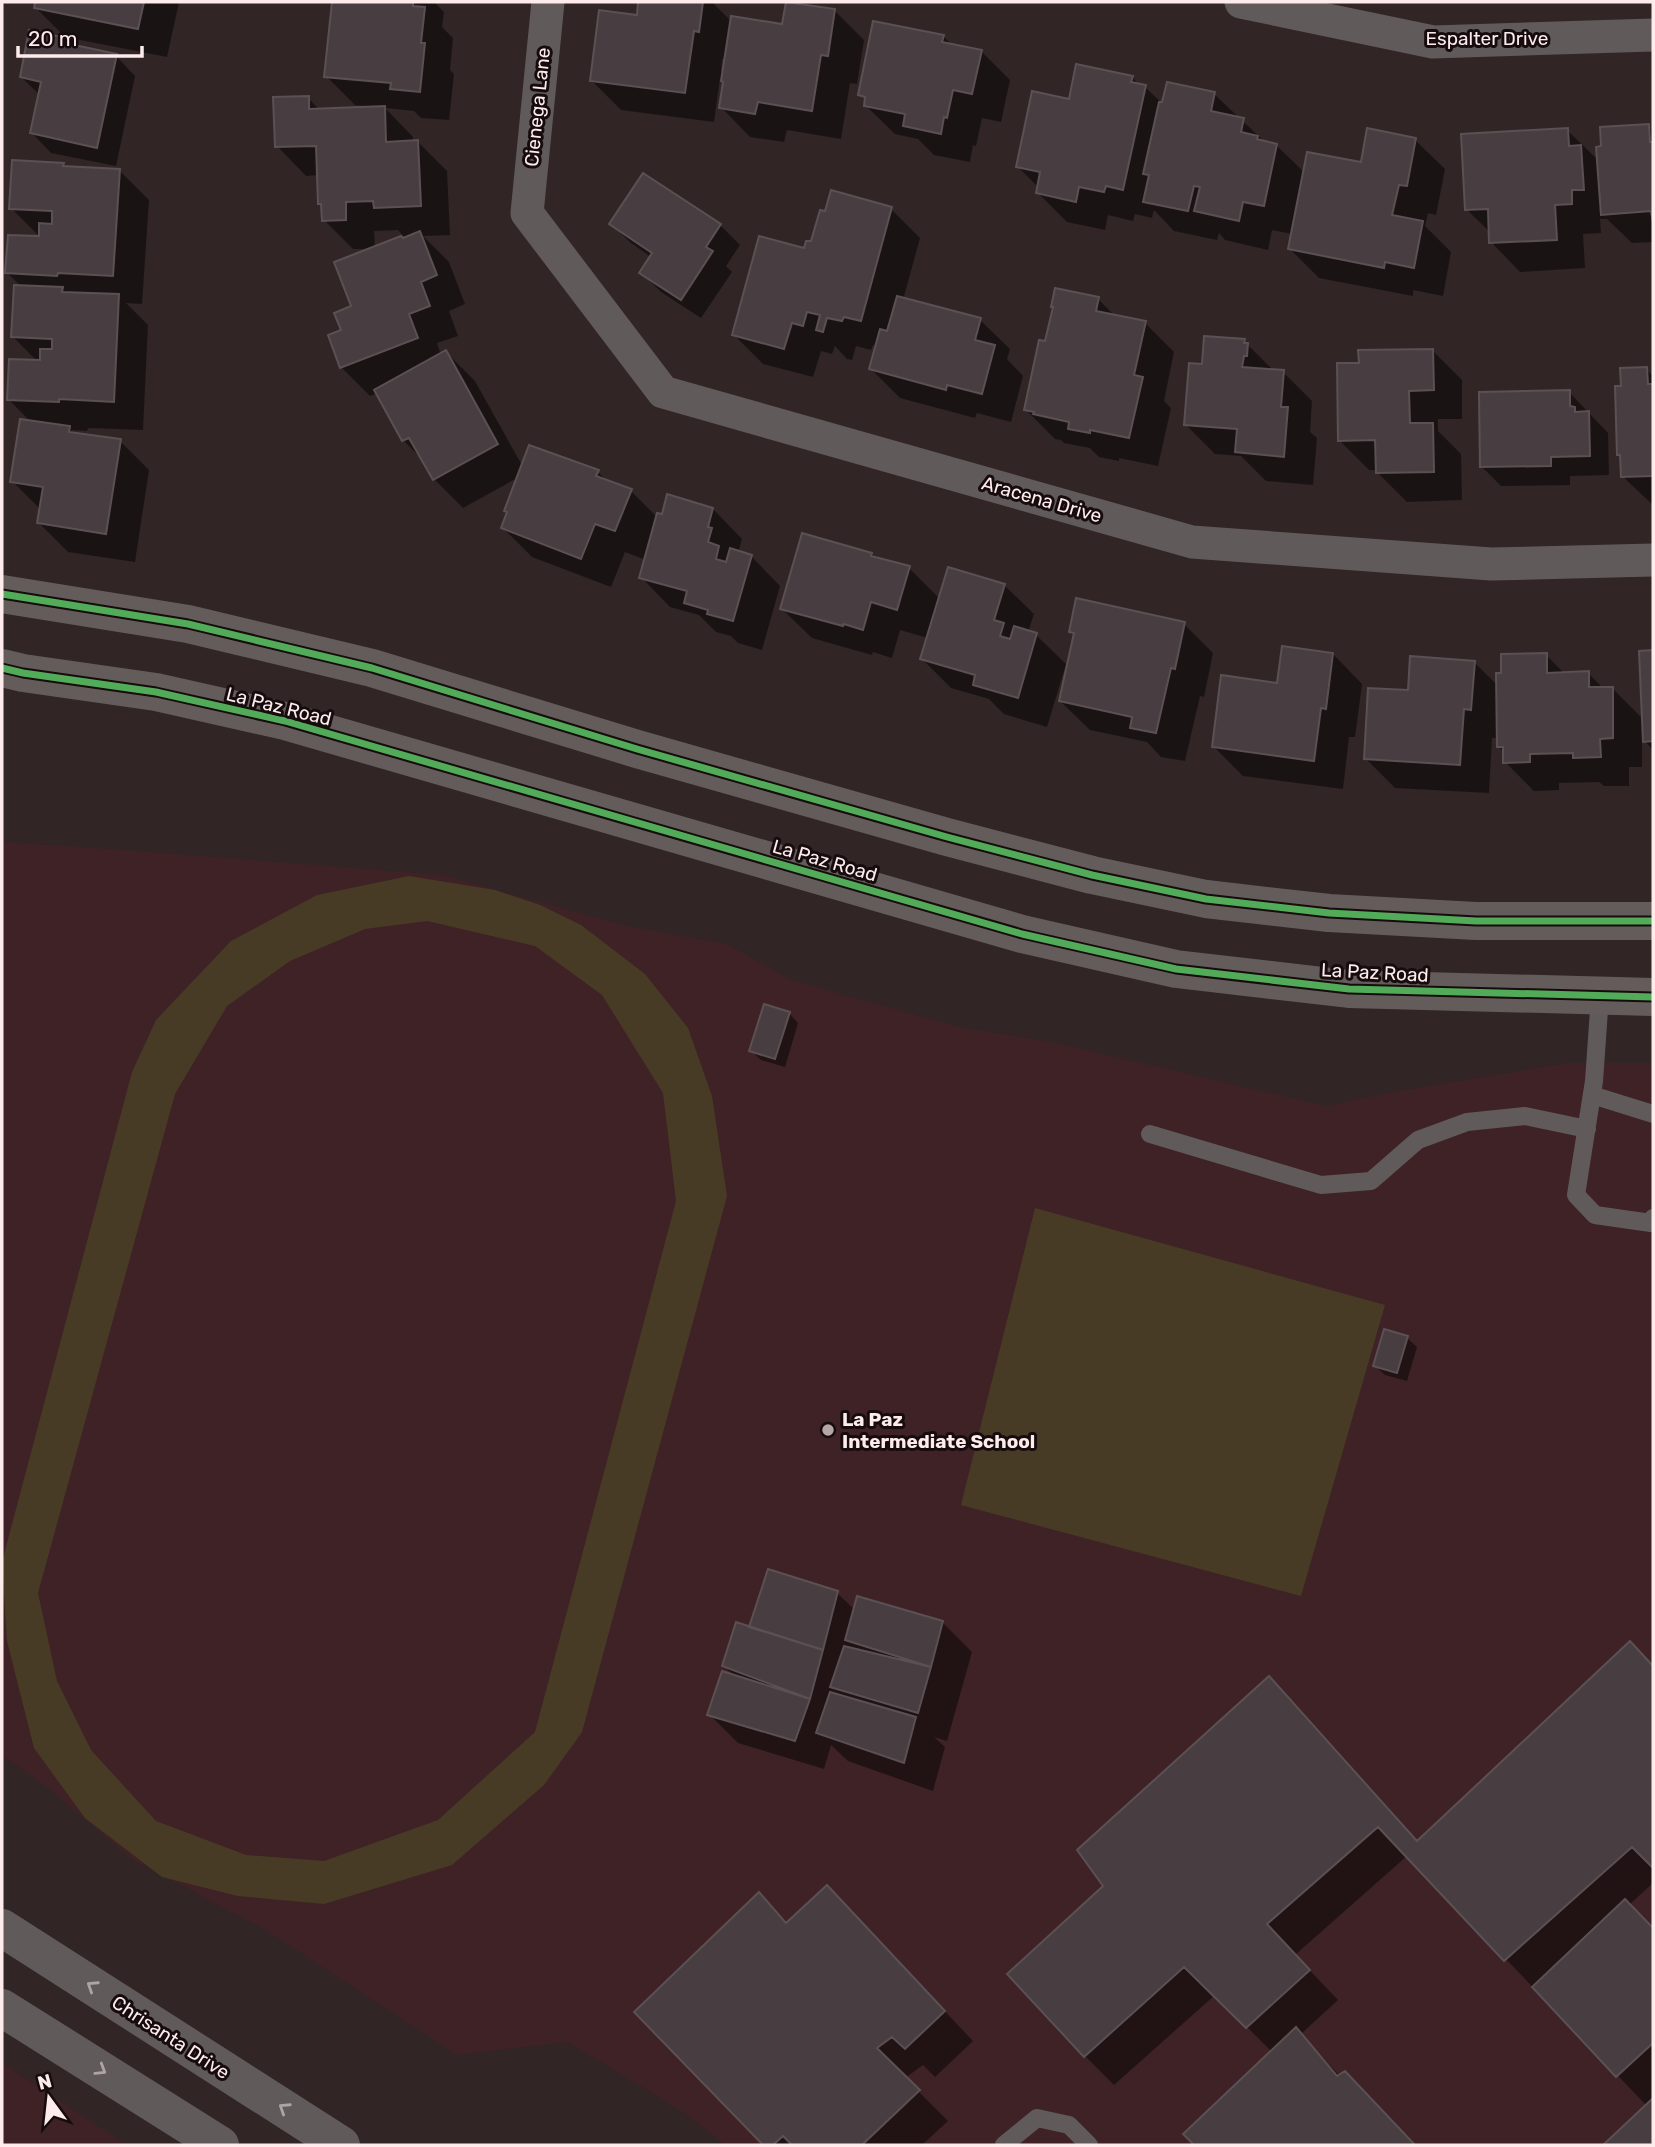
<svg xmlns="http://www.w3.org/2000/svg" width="1655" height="2147" font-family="Rubik,sans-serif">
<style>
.built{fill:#3f2225}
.green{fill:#483b26;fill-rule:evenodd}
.shadow{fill:#0007;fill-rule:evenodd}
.building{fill:#483e41;stroke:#5b5054;stroke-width:2}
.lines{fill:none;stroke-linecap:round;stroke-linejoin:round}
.service{stroke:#605b5a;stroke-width:18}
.minor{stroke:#605b5a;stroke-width:33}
.tertiary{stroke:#605b5a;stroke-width:38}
.primary{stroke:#635c5a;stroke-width:38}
.cycleway-casing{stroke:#170c0d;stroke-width:11}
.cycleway{stroke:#51ab58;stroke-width:7}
.oneway{stroke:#afa4a4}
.poi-dot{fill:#b6a6a7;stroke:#170c0d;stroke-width:2.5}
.labels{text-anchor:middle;stroke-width:6;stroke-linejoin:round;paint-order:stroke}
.street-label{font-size:19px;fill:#feeced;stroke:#170c0d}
.poi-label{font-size:19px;font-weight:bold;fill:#feeced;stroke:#170c0d;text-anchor:start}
</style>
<rect width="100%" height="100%" fill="#312526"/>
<path class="built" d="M2,842L124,850L443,875L626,926L727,944L791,980L959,1027L1052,1042L1326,1106L1393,1092L1568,1063H1653V2145H725L686,2114L568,2042L457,2055L264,1929L133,1860L48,1788L2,1755Z
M2,2063L127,2145H2Z"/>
<path class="green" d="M409,876L495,890L540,905L581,925L645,974L688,1028L712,1096L727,1196L582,1732L544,1785L452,1865L324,1904L238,1896L162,1877L85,1818L34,1748L7,1641L2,1562L132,1072L156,1020L231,941L317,895ZM427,921L535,946L602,995L663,1093L676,1201L535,1732L438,1820L324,1861L246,1855L156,1821L91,1750L57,1681L38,1593L175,1094L227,1006L290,961L365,929Z
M1035,1208L1385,1305L1301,1596L961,1505Z"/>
<path class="shadow" d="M37,2H179L167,57L65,37L36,8Z
M334,2H434L444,12L442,27L453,38L450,70L454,74L449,120L421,118L414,111L385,108L413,137V142H418L447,171L450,235L423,236L449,262L465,304L449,311L458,336L437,343L441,355L446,352L475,381L523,467L598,472L608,482L631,491L658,518L713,509L742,539L738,553L751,556L780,586L762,650L738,643L731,636L716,632L699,615L670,607L641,577L646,560L625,552L611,587L532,557L503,528L519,477L463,508L434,479L424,461L403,440L378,393L370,396L341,367L343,331L372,249H353L324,220L319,175L306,176L277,146L308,98L321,111L363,109L364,106L355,105L326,76ZM398,230L404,237L375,248L374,231Z
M640,2H712L732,22L784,26L835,11L864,40L857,84L850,83L841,139L787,130L784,142L750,137L721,107L725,83L720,78L714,122L621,110L591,80L638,17ZM722,59H726L724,71H721Z
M943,36L952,45L981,51L1010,80L1001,122L982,118L976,146L973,145L970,162L934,155L918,139L895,134L865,105L866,100L860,94Z
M65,39L72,46L116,56L135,76L116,166L51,153L32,133L40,95L21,77Z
M1132,77L1140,86L1145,87L1164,105L1214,94L1266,143L1276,145L1305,173L1362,164L1415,140L1445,169L1436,215L1428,213L1425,226L1451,252L1443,296L1413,290V296L1319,278L1290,249L1292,234L1272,230L1268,250L1225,240L1219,233L1217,240L1174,231L1154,210L1152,218L1135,214L1133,221L1108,215L1105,230L1067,222L1038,193L1039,188L1018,167L1070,101Z
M1648,126L1653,131V242L1632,243L1607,219H1600L1601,233L1583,234L1585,268L1520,272L1491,242V233L1466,209L1567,130L1599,161Z
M63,165L66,168L119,170L149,200L142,304L126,303L148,325L143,430L88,428L87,431L71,430L75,435L120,441L149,470L135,562L68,552L39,523L41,510L12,481L32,423L9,400L38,362L12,336L22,287L7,273L41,238L11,208Z
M643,175L720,225L740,245L726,266L732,272L701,318L661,292L641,272L651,257L631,243L611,224Z
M891,209L920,238L903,300L980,320L1010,349L1007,359L1023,376L1011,422L977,413L975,418L900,398L871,369L877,346L873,345L871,350L856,346L852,360L847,359L835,346L832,354L821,351L813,377L763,364L734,335L805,251Z
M1098,299L1116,317L1145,323L1174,352L1164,401L1171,408L1158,466L1119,458V461L1099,457L1090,448L1064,443L1061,440L1055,439L1026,410L1047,343Z
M1244,341L1274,371L1283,372L1312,401L1310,432L1317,438L1313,485L1266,481L1241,456L1215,454L1186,425L1204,366Z
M1432,350L1462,380V419H1438V431L1461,454L1462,500L1407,502L1378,473V470H1369L1340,441Z
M1646,369L1653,376V505L1622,476V457L1619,455L1623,387Z
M1569,392L1608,433L1609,475L1570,476V485L1501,486L1481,466Z
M872,554L876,559L909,568L940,599L1004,585L1034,614L1028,632L1036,635L1066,664L1047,727L1004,714L989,699L951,688L922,659L928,638L900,630L892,658L873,652L872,655L812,638L782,609Z
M1184,624L1213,653L1204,697L1200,696L1185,761L1161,757L1147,742L1090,730L1060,701L1075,635L1071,631Z
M1653,652V750L1642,738V767H1629V786H1604L1599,782L1559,783V790L1534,791L1505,762V753L1498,746V738H1492L1489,793L1395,788L1365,758L1409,692L1474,662L1498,686L1546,655L1565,674L1588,673L1604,689L1612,688L1644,720L1641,653Z
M1333,654L1362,684L1355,737H1349L1343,789L1243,776L1214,747L1279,685Z
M789,1013L798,1023L785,1067L761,1060L751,1051Z
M1407,1338L1417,1347L1407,1381L1385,1375L1375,1366Z
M837,1593L855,1610L859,1598L943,1623L972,1652L947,1741L934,1737L945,1747L933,1791L848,1761L831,1745L824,1769L738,1743L709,1714L736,1678L724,1666L750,1629Z
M1630,1643L1653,1667V1883L1629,1905L1653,1930V2145H1606L1647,2106L1407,1856L1295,1955L1338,2000L1301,2034L1340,2076L1374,2103L1415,2145H1196L1186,2134L1272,2052L1215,1995L1114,2085L1085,2056L1105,1886L1269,1678L1298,1707L1419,1842Z
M759,1894L789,1924L856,1917L973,2041L935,2077L923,2065L905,2078L948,2121L922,2145H765L636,2012Z"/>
<path class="building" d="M35,2H144L138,29L34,8Z
M332,2H413V6L425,7L421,43H425L420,92L390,89L391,83L324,77Z
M638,2H703L699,32L694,31L685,93L590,81L599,10L637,15Z
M786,2L835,9L828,56L821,55L812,111L758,102L755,114L719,108L723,82L721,81L731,16L782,24Z
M873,21L944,35L942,42L982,50L972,94L953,90L947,118L944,117L941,134L903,126L905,114L864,106L865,97L858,95Z
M29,30L66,38L65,43L117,54L97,148L30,133L41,82L20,77Z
M1076,64L1133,76L1131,82L1146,85L1123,190L1106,186L1104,192L1079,187L1076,202L1036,193L1040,172L1016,167L1032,91L1069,99Z
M1167,82L1215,92L1211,111L1244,118L1241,132L1258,136L1257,139L1277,144L1264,206L1243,202L1239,221L1194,211L1200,187L1194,186L1188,211L1143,202L1149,175L1143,174L1159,102H1162Z
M309,96V109L385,106L386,142L418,140L421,206L374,208L373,201L346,202V220L322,221L321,204H318L316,146L275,147L273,97Z
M1649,124L1650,142H1653V223L1651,211L1601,215L1596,147L1601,146L1600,127Z
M1367,128L1416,138L1407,186L1399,185L1392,215L1423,221L1414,268L1385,262L1384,268L1288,249L1307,152L1361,162Z
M1568,128L1569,146L1581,145L1584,190H1572V204L1555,205L1557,240L1489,243L1488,209L1465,210L1461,134Z
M12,160L64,163L63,166L120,169L113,276L58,273L57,276L5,273L8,235L39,236V223L52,224V211L9,209Z
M643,173L721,224L706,247L713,251L681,300L639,273L652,253L609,224Z
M831,190L892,207L861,321L844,317L842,321L827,318L823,332L816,330L820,315L807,312L803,326L792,323L784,349L732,335L759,236L804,248L806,241H811L820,210L825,211Z
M420,231L437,275L421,282L430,306L409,314L418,338L340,368L328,335L341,330L334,313L351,306L334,262L401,236L403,238Z
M14,285L63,287L62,292L119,294L114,402L59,399V402L7,400L9,359L40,360V349H52V339L11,337Z
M1055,288L1099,297L1096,311L1146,321L1134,375L1143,377L1129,438L1090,430V433L1068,429L1069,422L1033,414L1034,412L1024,410L1039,340L1045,341L1053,307H1051Z
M897,296L981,318L975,340L995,345L982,394L947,385L946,390L869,369L880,329L887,331Z
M1204,336L1245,339L1244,343H1248L1247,356H1244L1242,367L1284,370L1281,407H1288L1284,457L1235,452L1237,429L1184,425L1189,363L1202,364Z
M1433,349L1434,390L1409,391L1410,423H1433L1434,472L1376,473L1375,440L1338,441L1337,363H1359L1358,350Z
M446,350L498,444L433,480L409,438L402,441L374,390Z
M1647,367L1648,384H1653V476L1621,477L1620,455H1617L1615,386H1621L1620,368Z
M1570,390V406L1575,407V412L1589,411L1590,456L1551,457V466L1480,467L1479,392Z
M20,419L70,426L69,432L121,439L106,534L37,523L43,487L10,482Z
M529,445L599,470L596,476L632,489L615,531L595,524L581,559L501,528L507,512L504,511Z
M667,494L713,508L708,527L712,528L708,542L719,546L716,559L726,562L730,548L752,555L733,621L707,614L708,610L684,603L687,591L639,578L657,513L662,514Z
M802,533L872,553L871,556L910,566L897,610L871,602L863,630L844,624L843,626L780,609Z
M948,567L1005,584L994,620L1004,623L1000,636L1010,639L1014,626L1037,633L1018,698L973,685L975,675L920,659Z
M1076,598L1185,622L1175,669L1171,668L1156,733L1130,728L1132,717L1059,701L1074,633L1069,632Z
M1282,646L1333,653L1326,709L1321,708L1314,761L1212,747L1221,675L1277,683Z
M1653,650V741L1643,742L1639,651Z
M1547,653V673L1589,671V687H1613V738L1600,739L1601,757L1573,758V753L1530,754V762L1503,763V747H1497L1496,673H1501V654Z
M1410,656L1475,661L1471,710L1464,709L1460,765L1364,759L1368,688L1408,690Z
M764,1004L790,1012L775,1059L749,1051Z
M1384,1329L1408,1336L1397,1373L1373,1366Z
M768,1569L838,1591L823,1650L749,1627Z
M857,1596L943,1621L931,1667L845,1640Z
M736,1622L823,1650L810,1699L722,1666Z
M1630,1641L1653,1666V1868L1632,1847L1504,1961L1378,1827L1267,1924L1310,1970L1246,2028L1184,1967L1084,2057L1007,1974L1103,1886L1077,1850L1269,1676L1417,1841Z
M844,1646L931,1667L918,1713L830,1687Z
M722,1671L810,1699L795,1741L707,1715Z
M830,1692L916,1717L904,1763L816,1733Z
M827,1885L945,2011L905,2049L892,2037L877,2048L920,2090L862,2145H792L783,2136L773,2145H763L634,2012L759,1892L786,1923Z
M1625,1899L1653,1928V2043L1616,2077L1532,1987Z
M1296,2027L1337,2076L1345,2071L1415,2145H1194L1183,2134Z
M1653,2098V2145H1603Z"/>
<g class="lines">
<path class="service" d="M1600,996L1594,1081L1576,1195L1595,1215L1651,1223L1653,1218
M1592,1095L1653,1114
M1150,1134L1321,1185L1371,1181L1418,1140L1467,1122L1525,1116L1587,1129
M1004,2145L1037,2118L1069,2125L1089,2145"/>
<path class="minor" d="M548,2L527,213L663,392L1192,542L1491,564L1653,560
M1241,2L1433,42L1653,35"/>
<path class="tertiary" d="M2,1928L341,2145
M2,2008L220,2145"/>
<path class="primary" d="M2,594L188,624L372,668L637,749L947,837L1092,875L1206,899L1329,913L1476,921H1653
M2,668L23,673L156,692L285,721L1022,934L1176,969L1349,989L1653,997"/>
<g class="cycleway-casing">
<path id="cycleway" d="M2,594L188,624L372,668L637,749L947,837L1092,875L1206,899L1329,913L1476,921H1653
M2,668L23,673L156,692L285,721L1022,934L1176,969L1349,989L1653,997"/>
</g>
<use href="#cycleway" class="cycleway"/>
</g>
<defs><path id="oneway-chevron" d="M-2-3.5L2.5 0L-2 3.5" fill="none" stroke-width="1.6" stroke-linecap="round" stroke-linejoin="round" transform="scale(1.75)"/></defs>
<g class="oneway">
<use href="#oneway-chevron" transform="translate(92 1986) rotate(-147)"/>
<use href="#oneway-chevron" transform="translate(101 2070) rotate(32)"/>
<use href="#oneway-chevron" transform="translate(284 2108) rotate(-147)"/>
</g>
<circle class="poi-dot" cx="828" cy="1430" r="7"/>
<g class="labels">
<g class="street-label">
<text x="1487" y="45">Espalter Drive</text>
<text transform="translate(537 107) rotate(-84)" y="7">Cienega Lane</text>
<text transform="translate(1042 499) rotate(16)" y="7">Aracena Drive</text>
<text transform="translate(279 706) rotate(14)" y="7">La Paz Road</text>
<text transform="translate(825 860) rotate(16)" y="7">La Paz Road</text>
<text transform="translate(1375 972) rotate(3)" y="7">La Paz Road</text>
<text transform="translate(171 2037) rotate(33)" y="7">Chrisanta Drive</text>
</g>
<g class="poi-label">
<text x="842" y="1426">La Paz<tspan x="842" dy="22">Intermediate School</tspan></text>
</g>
</g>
<rect width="1655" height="2147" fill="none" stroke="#feeced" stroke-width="7"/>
<g transform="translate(49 2098) rotate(345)" stroke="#170c0d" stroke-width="5" paint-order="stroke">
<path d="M0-5L12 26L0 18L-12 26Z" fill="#feeced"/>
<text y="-10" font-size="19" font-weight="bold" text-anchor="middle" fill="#feeced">N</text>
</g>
<path d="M18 46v10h124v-10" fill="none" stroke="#feeced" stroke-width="3.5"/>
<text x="28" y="46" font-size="21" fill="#feeced" stroke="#170c0d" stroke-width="5" paint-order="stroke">20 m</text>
</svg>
